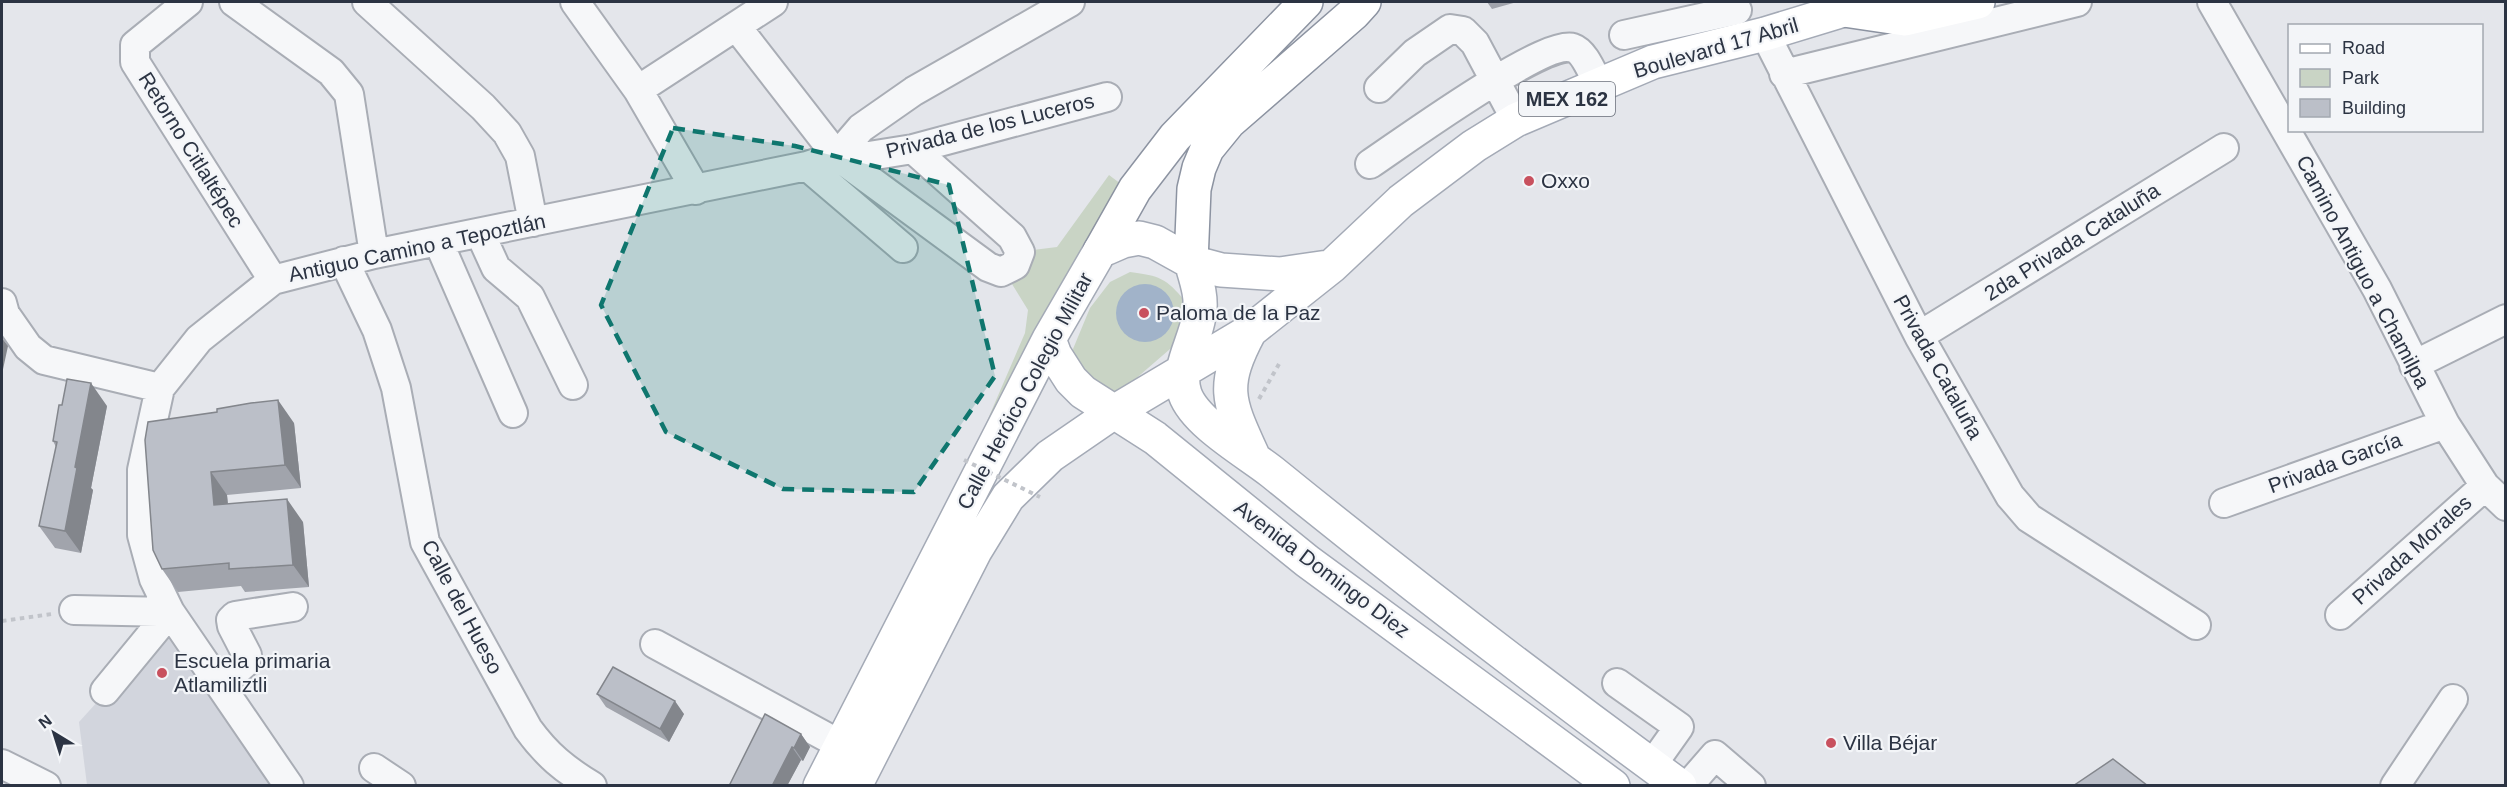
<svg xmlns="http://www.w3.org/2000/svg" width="2507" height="787" font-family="Arial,sans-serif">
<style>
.built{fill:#d2d5dd}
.green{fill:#c9d4c5}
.water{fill:#a1b3c9}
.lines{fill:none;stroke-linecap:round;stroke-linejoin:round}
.minor-casing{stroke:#a9adb5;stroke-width:32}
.major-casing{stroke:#a4aab6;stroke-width:36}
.highway-casing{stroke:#8c93a1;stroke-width:36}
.path{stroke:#c1c4ca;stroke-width:4;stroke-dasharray:4.5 4.5;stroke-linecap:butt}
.minor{stroke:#f6f7f9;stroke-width:28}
.major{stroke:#fff;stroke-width:33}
.highway{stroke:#fff;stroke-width:33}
.path-bridge{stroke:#c1c4ca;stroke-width:4;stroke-dasharray:4.5 4.5;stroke-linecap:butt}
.wall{fill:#a1a4ac}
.shaded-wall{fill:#83868c}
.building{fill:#bbbfc8;stroke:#83868c;stroke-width:1.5}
.marked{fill:#0f766e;fill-opacity:0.2;stroke:#0f766e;stroke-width:4.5;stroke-dasharray:12 8;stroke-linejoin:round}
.poi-dot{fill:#c8515e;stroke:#f3f5f8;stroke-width:2}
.labels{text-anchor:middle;stroke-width:4.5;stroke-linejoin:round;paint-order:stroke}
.shield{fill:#f3f5f8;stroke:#686e79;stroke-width:1.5}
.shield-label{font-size:20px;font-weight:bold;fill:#2c3443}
.street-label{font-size:21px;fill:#2c3443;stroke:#f3f5f8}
.poi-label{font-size:21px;fill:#2c3443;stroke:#f3f5f8;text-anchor:start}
</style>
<rect width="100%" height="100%" fill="#e4e6eb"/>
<path class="built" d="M168,624L273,785H87L79,722Z"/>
<path class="green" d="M1109,175L1121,184L1084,243L984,447L978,442L1025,333L1028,310L1012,284L1033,250L1057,247Z
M1130,272C1160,276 1166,278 1185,301L1177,343L1118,394L1100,393L1074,368L1073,349L1090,308L1110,282Z"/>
<path class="water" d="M1116 313a29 29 0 1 1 58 0a29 29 0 1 1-58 0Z"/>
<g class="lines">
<g class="minor-casing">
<path id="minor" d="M188,2L135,45V62L273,280
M234,2L331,72L349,94L374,254
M367,2L483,107L507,133L520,156L533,222
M575,2L638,90L696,190
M2212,2L2377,289L2445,424L2485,486L2506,506
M736,26L837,156L988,267L1001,272L1015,265L1020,252L1012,237L913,149
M1765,34L1919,336L2010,496L2029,518L2196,625
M1624,35L1737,10
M1784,74L2077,2
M1379,88L1415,53L1450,29L1463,31L1475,43L1516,120
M638,90L773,2
M837,156H869L913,149L1107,97
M1370,164C1400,144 1544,39 1573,48C1585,52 1593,75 1599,85
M807,166L903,248
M480,233L496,268L530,297L573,385
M438,241L513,413
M344,261L377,330L396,388L425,542L528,729C547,755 564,769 592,786
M2,303L5,314L28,347L44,360L160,388
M1919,336L2224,148
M2414,365L2506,319
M2224,503L2445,424
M74,610L170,612
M2340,615L2485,486
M655,644L841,745
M1617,683L1679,727L1652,765
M220,685L246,662L247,655L232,626L231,620L235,616L293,607
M105,691L170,612
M2,764L46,786
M374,768L401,786
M289,786L170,612L154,579L142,535V470L160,388L199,339L273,280L374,254L807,166L837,156L861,128L914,91L1070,2
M1688,786L1715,755L1751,786
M2395,786L2453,699"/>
</g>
<g class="major-casing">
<path id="major" d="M1191,262C1196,279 1203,298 1199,316C1195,343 1176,367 1185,394C1195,423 1248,453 1272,472C1405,580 1542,685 1680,786
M1250,331C1220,387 1228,401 1253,456
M1049,339L1055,355L1071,380L1083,392L1155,438L1307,561L1613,786
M820,786L1049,339L1100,251L1123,241L1139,238L1155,242L1191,262L1221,270L1280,274L1328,267
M855,786L975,551L1008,497L1050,456L1114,412L1250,331L1332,266L1401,201L1474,146L1516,120L1653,62L1765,34L1870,2"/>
</g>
<g class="highway-casing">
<path id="highway" d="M1844,10L1905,19L1978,2
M1100,251L1135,189L1175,137L1306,2
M1191,262L1194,189L1199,168L1207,149L1229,122L1354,13L1364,2"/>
</g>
<path class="path" d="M1259,399L1279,364
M2,621L52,614"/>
<use href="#minor" class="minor"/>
<use href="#major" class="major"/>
<use href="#highway" class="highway"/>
<path class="path-bridge" d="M964,460L1040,497"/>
</g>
<path class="wall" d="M1487,2H1517L1492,9Z
M107,406L91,488L93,490L81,553L55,548L39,526L56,447L53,441Z
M217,412L294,423L301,488L227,495L228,504L303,522L309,587L245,592L241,586L178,592L162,569Z
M597,694L684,714L669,742L606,707Z
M801,734L810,747L803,761L801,760L787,786H729Z"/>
<path class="shaded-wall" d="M2,338L8,346L2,374Z
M91,383L107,406L91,488L93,490L81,553L65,531L75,467Z
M278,400L294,423L301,488L285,465Z
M211,472L227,495L230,528L214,505Z
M287,499L303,522L309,587L293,565Z
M675,701L684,714L669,742L660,729Z
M801,734L810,747L803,761L794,748Z
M792,747L801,760L787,786H772Z"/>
<path class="building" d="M67,379L91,383L75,467L77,468L65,531L39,526L57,442L53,441L59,405H62Z
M278,400L285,465L211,472L214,505L287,499L293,565L229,569V563L162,569L153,550L145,440L148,422L217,412V409L251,403Z
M613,667L675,701L660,729L597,694Z
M765,714L801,734L794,748L792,747L772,786H729Z
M2113,759L2148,786H2073Z"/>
<path class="marked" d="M673,128L795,146L949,185L995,376L914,492L783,489L666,432L601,305Z"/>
<g class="poi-dot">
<circle cx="1529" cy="181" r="6"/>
<circle cx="1144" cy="313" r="6"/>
<circle cx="162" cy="673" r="6"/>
<circle cx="1831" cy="743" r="6"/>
</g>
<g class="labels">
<rect class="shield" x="1519" y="82" width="96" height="34" rx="4.5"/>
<g class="shield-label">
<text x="1567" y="106">MEX 162</text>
</g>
<g class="street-label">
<text transform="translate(1716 48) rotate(-16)" y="7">Boulevard 17 Abril</text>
<text transform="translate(990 126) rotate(-14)" y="7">Privada de los Luceros</text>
<text transform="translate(191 150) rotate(58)" y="7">Retorno Citlaltépec</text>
<text transform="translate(2072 242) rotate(-32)" y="7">2da Privada Cataluña</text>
<text transform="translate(417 248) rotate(-12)" y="7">Antiguo Camino a Tepoztlán</text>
<text transform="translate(2363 272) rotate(62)" y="7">Camino Antiguo a Chamilpa</text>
<text transform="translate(1938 367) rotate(61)" y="7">Privada Cataluña</text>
<text transform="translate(1025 391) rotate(-62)" y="7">Calle Heróico Colegio Militar</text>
<text transform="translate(2335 463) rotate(-20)" y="7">Privada García</text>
<text transform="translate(2412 550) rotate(-42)" y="7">Privada Morales</text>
<text transform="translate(1322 569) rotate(37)" y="7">Avenida Domingo Diez</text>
<text transform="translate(462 607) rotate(62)" y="7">Calle del Hueso</text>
</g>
<g class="poi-label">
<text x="1541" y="188">Oxxo</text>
<text x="1156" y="320">Paloma de la Paz</text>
<text x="174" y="668">Escuela primaria<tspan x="174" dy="24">Atlamiliztli</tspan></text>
<text x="1843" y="750">Villa Béjar</text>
</g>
</g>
<rect width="2507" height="787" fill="none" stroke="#2c3443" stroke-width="6"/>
<rect x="2288" y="24" width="195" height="108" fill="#f3f5f8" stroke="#a3a8b0" stroke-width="1.5"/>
<rect x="2300" y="44" width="30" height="9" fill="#ffffff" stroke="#a3a8b0" stroke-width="1.5"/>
<text x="2342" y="54" font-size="18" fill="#2c3443">Road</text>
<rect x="2300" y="69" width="30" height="18" fill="#c9d4c5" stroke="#a3a8b0" stroke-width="1.5"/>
<text x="2342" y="84" font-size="18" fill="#2c3443">Park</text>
<rect x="2300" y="99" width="30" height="18" fill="#bbbfc8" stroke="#a3a8b0" stroke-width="1.5"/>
<text x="2342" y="114" font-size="18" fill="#2c3443">Building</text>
<g transform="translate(54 733) rotate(322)" stroke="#f3f5f8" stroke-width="4.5" paint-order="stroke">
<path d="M0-4.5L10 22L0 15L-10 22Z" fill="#2c3443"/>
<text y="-9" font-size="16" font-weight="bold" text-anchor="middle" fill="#2c3443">N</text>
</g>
</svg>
